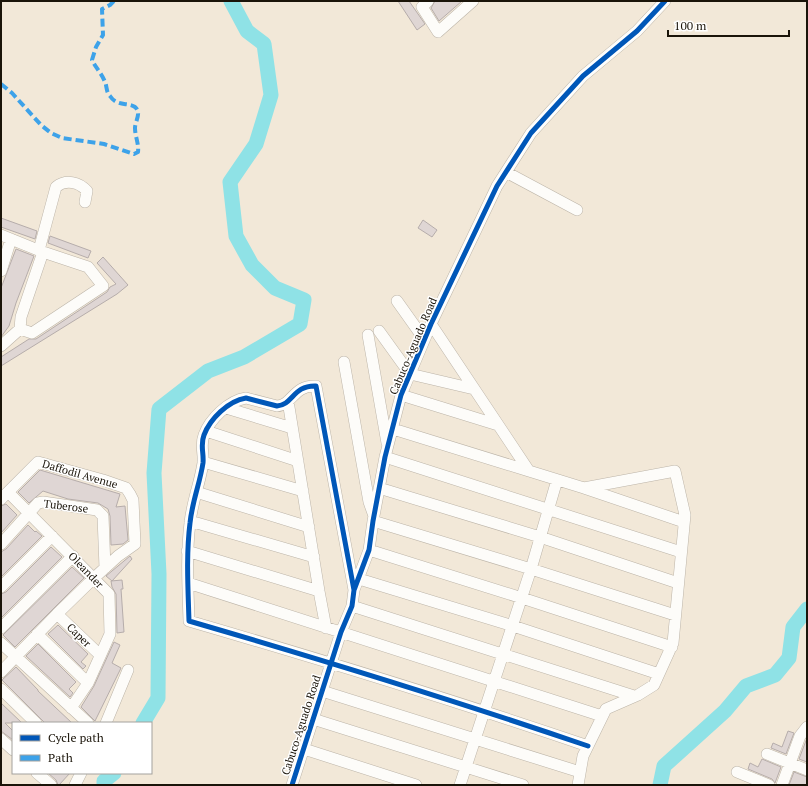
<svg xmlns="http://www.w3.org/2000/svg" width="808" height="786" font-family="'PT Serif',serif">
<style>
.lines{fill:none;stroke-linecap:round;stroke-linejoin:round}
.river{stroke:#8fe2e6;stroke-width:15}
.building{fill:#dfd6d4;stroke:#b6adab}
.minor-casing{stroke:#bcb4a8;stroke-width:12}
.minor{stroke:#fdfcf9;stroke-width:11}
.quiet{stroke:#3da2e9;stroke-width:4;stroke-dasharray:8 4;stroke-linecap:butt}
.cycleway-casing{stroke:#fff;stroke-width:8}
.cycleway{stroke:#0057b8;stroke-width:5}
.labels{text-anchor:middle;stroke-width:3;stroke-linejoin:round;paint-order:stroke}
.street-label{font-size:11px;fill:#1a1409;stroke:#fff}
</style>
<rect width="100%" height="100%" fill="#f2e8d8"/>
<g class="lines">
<path class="river" d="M143,723L158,698L159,574L154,473L159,409L208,371L244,357L300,324L304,300L275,288L252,265L236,236L230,182L256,144L271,95L264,44L247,31L231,1
M104,785V781L114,773
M660,785L664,766L725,711L746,686L775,675L789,658L793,627L807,609"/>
</g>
<path class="building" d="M398,1H409L425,24L417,30Z
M435,1H462L439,21L431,8Z
M1,218L37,231L35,239L1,227Z
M423,220L437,230L432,237L418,228Z
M50,236L91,251L88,258L48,243Z
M16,249L34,256L16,303L9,326L1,337V288Z
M103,257L128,285L117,294L1,366V357L29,339H36L107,292L110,287L116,284L97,263Z
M40,470L120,494L116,507L125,506L128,540L123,544L111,545L110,516L108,509L98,503L68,499L43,491L29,503L18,492Z
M6,504L17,515L1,533V506Z
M28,525L35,532L36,531L42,536L1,577V552L6,549Z
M51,547L62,557L1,618V594L6,592Z
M130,556L132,559L112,581L106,576Z
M72,567L84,578L15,647L3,635Z
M122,580L123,589H121L124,632L117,633L116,594L112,587L111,581Z
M58,625L88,654L81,662L86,666L83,669L48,634Z
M114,642L120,645L112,663L121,668L95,721L81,707L94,686Z
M38,644L76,682L69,689L73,693L70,697L26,656Z
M16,667L38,690V691L72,723H45L2,680Z
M1,703L22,723H5L13,731V740L1,731Z
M788,731L794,733L786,754L771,748L773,743L782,747Z
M807,738V762L799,759Z
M762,759L781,767L775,783L772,779L748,769L750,763L758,767Z
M794,772L807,777V785H789Z
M48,773H70L59,785H58L56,780Z"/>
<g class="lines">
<g class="minor-casing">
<path id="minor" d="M428,1L422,7L438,32L473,1
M506,172L577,210
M1,235L43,252L88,267L103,286L32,333L20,329
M39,250L56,187C66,179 79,182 87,191L85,202
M1,271L11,239
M397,301L424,339
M431,324L529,471L584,488L675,471L685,515L673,643L654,685L638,695L606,709L583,756L578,785
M379,331L410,374L474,389
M368,335L387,443
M1,346L20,329L21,317L43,252
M344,362L369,502L374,516
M401,395L498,425
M288,401L319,591L326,628
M226,408L292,428
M393,429L529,471
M206,431L298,461
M385,457L681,552
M203,462L303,491
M379,488L540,537L678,583
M584,488L684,522
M8,492L109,594L110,634L88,683L71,708
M196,492L309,527
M1,499L38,462L103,480L126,488L130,494L133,500L135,544L118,556L94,578L57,614L1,672
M190,521L314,557
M373,521L531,569L675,615
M1,544L38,503L43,502L97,510L103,516L105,568
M369,550L522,598L672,647
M187,551L319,591
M359,579L513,626L659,674
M188,583L602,716
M1,587L52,536
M354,590L316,386C293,385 293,405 277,406L246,398C228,401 210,419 204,435C200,445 204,453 203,463C200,483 192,502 190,523C186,555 188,588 189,621C323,660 456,701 588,746
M352,606L634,696
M57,614L100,655
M1,628L73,556
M37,634L88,683
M1,643L88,723
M1,689L36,723
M322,691L580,772
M313,719L523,785
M106,723L128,670
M1,739L13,750
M304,749L416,785
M767,754L807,770
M737,772L769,785
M37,773L51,785
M75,785L81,773
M292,785L341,632L352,606L354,590L369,550L373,521L385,457L401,395L431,324L497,186L531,133L583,76L637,31L665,1
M460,785L531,569L557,480
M782,785L800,736L807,727"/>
</g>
<use href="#minor" class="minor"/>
<path class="quiet" d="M1,84L12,93L41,125L51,133L62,138L104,144L134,154L138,152C139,144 135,136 135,128C135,121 142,113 135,107C128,102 117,107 110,96C106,92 107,86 105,82C102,74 96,68 92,60L96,47L103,35L102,9L110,5L114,1"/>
<g class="cycleway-casing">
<path id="cycleway" d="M354,590L316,386C293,385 293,405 277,406L246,398C228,401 210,419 204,435C200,445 204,453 203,463C200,483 192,502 190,523C186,555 188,588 189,621C323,660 456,701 588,746
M292,785L341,632L352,606L354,590L369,550L373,521L385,457L401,395L431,324L497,186L531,133L583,76L637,31L665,1"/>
</g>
<use href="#cycleway" class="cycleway"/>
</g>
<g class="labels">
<g class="street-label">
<text transform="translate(413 346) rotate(-67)" y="4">Cabuco-Aguado Road</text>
<text transform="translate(80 474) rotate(16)" y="4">Daffodil Avenue</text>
<text transform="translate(66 506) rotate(7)" y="4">Tuberose</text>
<text transform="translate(86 570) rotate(46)" y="4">Oleander</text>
<text transform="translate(79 635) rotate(44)" y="4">Caper</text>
<text transform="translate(301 725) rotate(-72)" y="4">Cabuco-Aguado Road</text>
</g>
</g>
<rect width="808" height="786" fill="none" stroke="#1a1409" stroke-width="4"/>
<rect x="12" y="722" width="140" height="52" fill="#ffffff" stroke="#a3a19d"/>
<rect x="20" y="735" width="20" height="6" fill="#0057b8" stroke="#a3a19d"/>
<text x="48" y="742" font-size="12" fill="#1a1409">Cycle path</text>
<rect x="20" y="755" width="20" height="6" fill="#3da2e9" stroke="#a3a19d"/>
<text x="48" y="762" font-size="12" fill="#1a1409">Path</text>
<path d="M668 30v6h121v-6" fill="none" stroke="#1a1409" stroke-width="2"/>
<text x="674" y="30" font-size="12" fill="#1a1409" stroke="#ffffff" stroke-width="3" paint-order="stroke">100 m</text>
</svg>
